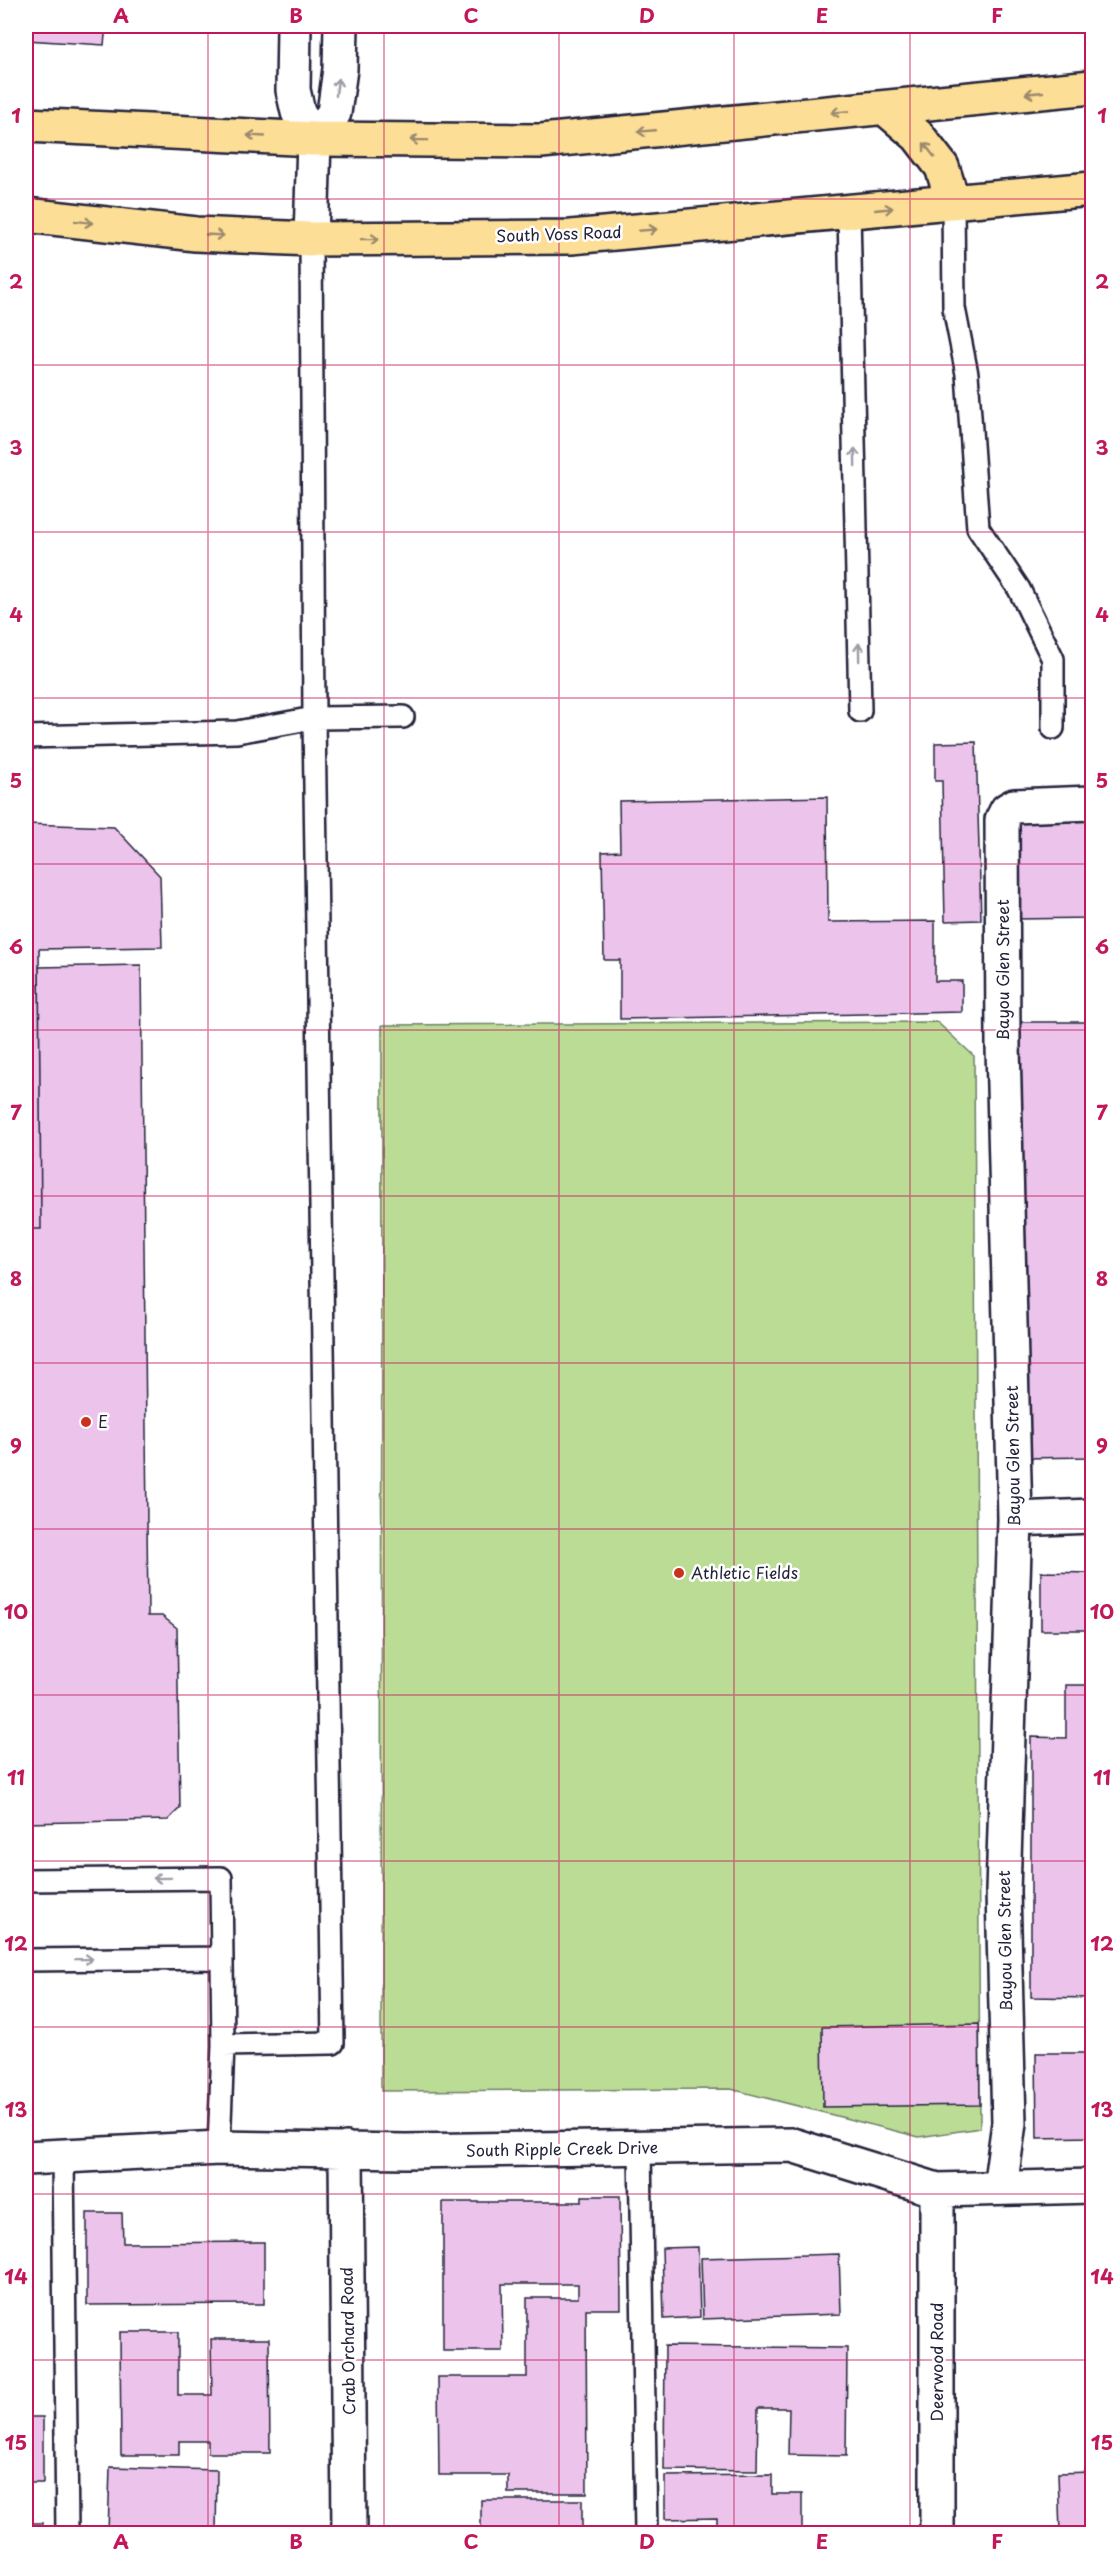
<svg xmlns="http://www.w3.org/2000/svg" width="1118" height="2559" font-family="'Playpen Sans',sans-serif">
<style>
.green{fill:#bbdc95;stroke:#6e7f68;stroke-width:1.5}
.building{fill:#ecc3eb;stroke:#22223b;stroke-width:1.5}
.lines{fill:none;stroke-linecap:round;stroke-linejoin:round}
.service-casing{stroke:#22223b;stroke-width:26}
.minor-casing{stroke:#22223b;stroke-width:38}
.primary-casing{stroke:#22223b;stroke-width:38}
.service{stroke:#fff;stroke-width:21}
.minor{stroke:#fff;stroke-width:33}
.primary{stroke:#fdde96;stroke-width:33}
.oneway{stroke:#9c9ca7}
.oneway2{stroke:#9a896d}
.grid{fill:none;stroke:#c2185b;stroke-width:1.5;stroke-opacity:0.55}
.poi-dot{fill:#c8321e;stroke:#fff;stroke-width:2}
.labels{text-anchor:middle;stroke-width:5;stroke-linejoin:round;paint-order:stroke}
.street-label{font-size:16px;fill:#22223b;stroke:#fff}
.poi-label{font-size:16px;fill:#22223b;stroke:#fff;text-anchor:start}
.neatline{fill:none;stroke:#c2185b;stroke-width:2}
.grid-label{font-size:20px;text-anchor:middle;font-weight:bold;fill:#c2185b}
</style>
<rect width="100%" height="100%" fill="#fff"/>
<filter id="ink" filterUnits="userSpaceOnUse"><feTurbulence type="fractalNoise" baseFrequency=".0167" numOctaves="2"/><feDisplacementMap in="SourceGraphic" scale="12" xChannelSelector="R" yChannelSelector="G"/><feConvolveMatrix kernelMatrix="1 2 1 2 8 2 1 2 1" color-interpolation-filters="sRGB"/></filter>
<g filter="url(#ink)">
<path class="green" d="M937,1022L974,1056L980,2128L919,2137L731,2089L381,2091L382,1025Z"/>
<path class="building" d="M26,26H129V28L106,26L104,45L26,40Z
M976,742L981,920L945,921L942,781H935V743Z
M827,797L828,922L935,921V981H962V1012L620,1019V960H604L602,852L620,851L619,801Z
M1092,819V918L1016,919L1015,820Z
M26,824L114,827L160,876L162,947L39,949L41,1229H26Z
M141,965L148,1616H162L177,1628L180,1808L168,1820L26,1823V1229H41L39,967Z
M1018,1022H1092V1457L1021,1458Z
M1041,1572L1092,1573V1630H1041Z
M1066,1685H1092V1998L1031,1997V1737L1066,1738Z
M979,2024L980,2105L823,2107L822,2027Z
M1036,2053H1092V2137L1037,2138Z
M582,2196H620L621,2309H586L587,2493H508V2475H439L438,2377H527V2298H578V2284H502L503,2351H443V2202H582Z
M87,2213H122L123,2243L264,2242V2304L87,2305Z
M698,2247L700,2317L664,2319L662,2248Z
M839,2254L841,2314L703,2319L701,2258Z
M120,2332H178V2395H212L211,2339H269L270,2453H208V2441H179V2455H121Z
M665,2346L847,2348L846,2456L788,2455L789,2408H758L757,2471L664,2470Z
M26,2417H43V2483H26Z
M110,2467L217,2470L216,2534H108Z
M1092,2472V2534H1060L1058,2473Z
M772,2475V2494H802V2534H717V2518L665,2519V2476Z
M481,2500H582V2534H481Z
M26,2523H42V2534H26Z"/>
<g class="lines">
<g class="service-casing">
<path id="service" d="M953,202L954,308L967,374L978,528L1019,589L1053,659V728
M849,212L860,711
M26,737L237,732L314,718L403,717
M26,1880L221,1878L223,2045L219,2148
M26,1960L221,1958
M223,2045L333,2043L314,718L311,239
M640,2148L646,2534
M63,2156L67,2534"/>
</g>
<g class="minor-casing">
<path id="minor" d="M294,26L293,90L298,112L314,139L311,239
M314,139L334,113L340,69L341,26
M1015,1519L1092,1516
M346,2149L349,2534
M26,2158L219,2148L406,2151L792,2145L937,2190L1092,2186
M1000,2188L1009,2123L1003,1891L1015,1519L1003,1047L1002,820L1007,810L1014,806L1092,803
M937,2534V2190"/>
</g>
<g class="primary-casing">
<path id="primary" d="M885,108L918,136L942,167L953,202
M26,125L314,139L541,141L1092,87
M26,215L196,234L311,239L571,237L1092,189"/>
</g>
<use href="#service" class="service"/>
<use href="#minor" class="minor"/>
<use href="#primary" class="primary"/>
</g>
<defs><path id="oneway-shaft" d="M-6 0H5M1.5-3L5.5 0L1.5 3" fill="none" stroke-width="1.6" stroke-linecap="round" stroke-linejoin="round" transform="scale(1.5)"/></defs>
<g class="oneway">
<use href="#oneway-shaft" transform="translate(337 87) rotate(-83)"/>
<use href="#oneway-shaft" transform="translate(855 457) rotate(-91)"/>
<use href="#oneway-shaft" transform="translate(859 652) rotate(-91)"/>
<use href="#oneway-shaft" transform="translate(162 1878) rotate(179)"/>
<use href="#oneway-shaft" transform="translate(84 1959) rotate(-1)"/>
</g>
<g class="oneway2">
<use href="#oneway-shaft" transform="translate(1034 93) rotate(174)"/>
<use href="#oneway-shaft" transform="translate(840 112) rotate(175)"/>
<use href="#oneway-shaft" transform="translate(646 131) rotate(175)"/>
<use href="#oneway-shaft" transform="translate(256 136) rotate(-177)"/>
<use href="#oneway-shaft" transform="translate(419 140) rotate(-179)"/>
<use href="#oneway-shaft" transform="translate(929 150) rotate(-128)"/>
<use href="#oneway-shaft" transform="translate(884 209) rotate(-6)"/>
<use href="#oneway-shaft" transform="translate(84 222) rotate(7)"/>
<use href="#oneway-shaft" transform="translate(648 230) rotate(-5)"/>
<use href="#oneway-shaft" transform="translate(215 235) rotate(3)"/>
<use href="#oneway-shaft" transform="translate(370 239) rotate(-1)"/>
</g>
</g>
<path class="grid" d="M208,26V2534M384,26V2534M559,26V2534M734,26V2534M910,26V2534M26,199H1092M26,365H1092M26,532H1092M26,698H1092M26,864H1092M26,1030H1092M26,1196H1092M26,1363H1092M26,1529H1092M26,1695H1092M26,1861H1092M26,2027H1092M26,2194H1092M26,2360H1092"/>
<g class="poi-dot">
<circle cx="86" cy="1422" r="6"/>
<circle cx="679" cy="1573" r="6"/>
</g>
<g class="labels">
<g class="street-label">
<text transform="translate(559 234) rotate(-2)" y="6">South Voss Road</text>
<text transform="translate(1003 970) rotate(-90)" y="6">Bayou Glen Street</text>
<text transform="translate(1013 1456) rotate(-91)" y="6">Bayou Glen Street</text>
<text transform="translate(1005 1941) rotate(-91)" y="6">Bayou Glen Street</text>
<text transform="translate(562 2149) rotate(-1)" y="6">South Ripple Creek Drive</text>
<text transform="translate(348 2341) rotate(-91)" y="6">Crab Orchard Road</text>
<text transform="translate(937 2362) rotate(-90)" y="6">Deerwood Road</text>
</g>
<g class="poi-label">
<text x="98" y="1428">E</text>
<text x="691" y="1579">Athletic Fields</text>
</g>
</g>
<rect width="1118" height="2559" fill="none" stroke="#fff" stroke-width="66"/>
<rect x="33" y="33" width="1052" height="2493" class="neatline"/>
<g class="grid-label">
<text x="121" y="23">A</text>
<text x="296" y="23">B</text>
<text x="471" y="23">C</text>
<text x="647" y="23">D</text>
<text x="822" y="23">E</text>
<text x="997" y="23">F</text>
<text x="16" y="123">1</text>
<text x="1102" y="123">1</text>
<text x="16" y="289">2</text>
<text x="1102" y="289">2</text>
<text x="16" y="455">3</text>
<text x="1102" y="455">3</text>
<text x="16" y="622">4</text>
<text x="1102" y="622">4</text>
<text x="16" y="788">5</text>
<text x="1102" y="788">5</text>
<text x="16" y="954">6</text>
<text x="1102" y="954">6</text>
<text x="16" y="1120">7</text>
<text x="1102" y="1120">7</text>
<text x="16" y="1286">8</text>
<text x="1102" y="1286">8</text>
<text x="16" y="1453">9</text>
<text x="1102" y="1453">9</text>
<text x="16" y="1619">10</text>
<text x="1102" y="1619">10</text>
<text x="16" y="1785">11</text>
<text x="1102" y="1785">11</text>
<text x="16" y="1951">12</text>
<text x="1102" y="1951">12</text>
<text x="16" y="2117">13</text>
<text x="1102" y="2117">13</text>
<text x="16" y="2284">14</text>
<text x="1102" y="2284">14</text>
<text x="16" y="2450">15</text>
<text x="1102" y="2450">15</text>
<text x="121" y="2549">A</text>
<text x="296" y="2549">B</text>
<text x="471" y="2549">C</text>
<text x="647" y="2549">D</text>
<text x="822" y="2549">E</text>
<text x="997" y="2549">F</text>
</g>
</svg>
